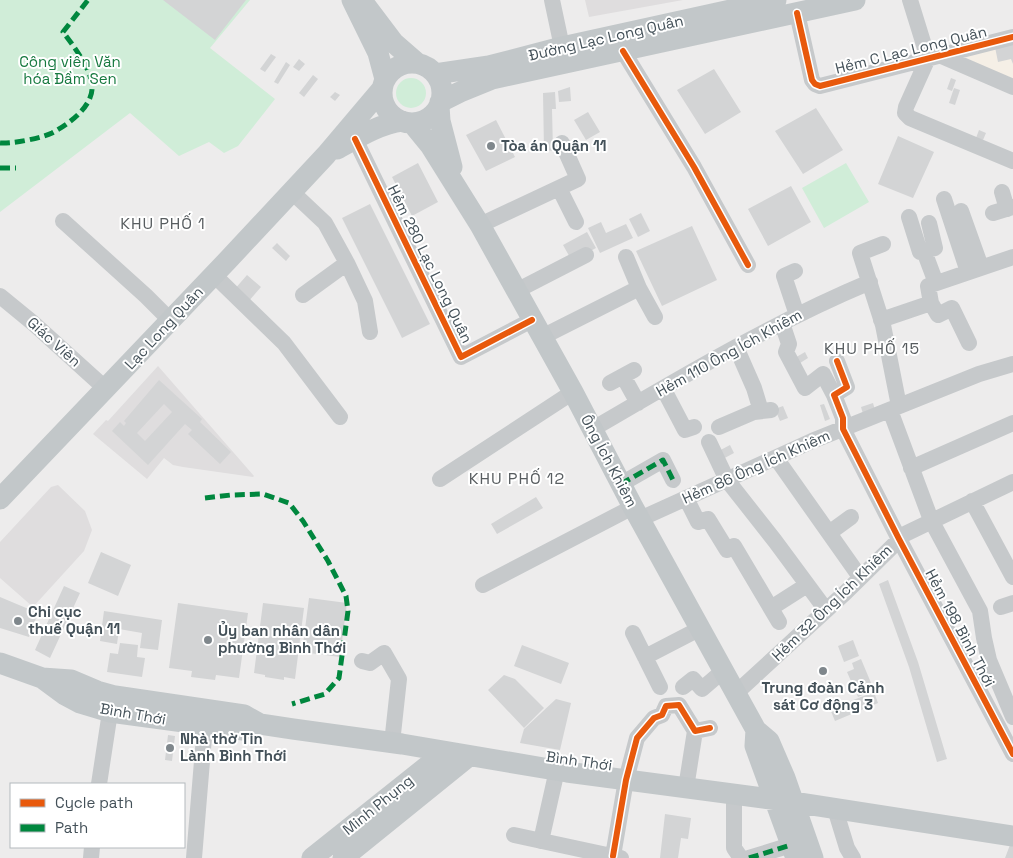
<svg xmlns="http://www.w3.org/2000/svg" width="1013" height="858" font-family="'Space Grotesk',sans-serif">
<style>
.commercial{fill:#f5efe6}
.education{fill:#dfddde}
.green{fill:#d0edd8}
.building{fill:#d3d4d5;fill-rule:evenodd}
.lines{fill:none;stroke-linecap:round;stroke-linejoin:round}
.minor{stroke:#c6c9cb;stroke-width:16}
.major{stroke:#c2c7c9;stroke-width:21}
.quiet{stroke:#00873e;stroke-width:5;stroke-dasharray:10 5;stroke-linecap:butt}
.cycleway-casing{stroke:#fff;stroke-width:9}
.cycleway{stroke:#e8590c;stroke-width:6}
.poi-dot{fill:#7f878c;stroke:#fff;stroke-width:2}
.labels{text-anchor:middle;stroke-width:4;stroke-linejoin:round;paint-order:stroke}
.street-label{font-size:15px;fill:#445159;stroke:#fff}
.park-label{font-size:15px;fill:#16793f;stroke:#fff}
.poi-label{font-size:15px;font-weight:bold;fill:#445159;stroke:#fff;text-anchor:start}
.neighbourhood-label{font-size:16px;letter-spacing:1px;fill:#585d60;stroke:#fff}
</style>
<rect width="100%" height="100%" fill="#edecec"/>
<path class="commercial" d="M1013,43V83L959,59Z"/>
<path class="education" d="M585,0H683L589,17Z
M158,366L254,476L253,477L183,467L173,465L164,458L147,479L93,434L106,420L108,421Z
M58,485L85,511L92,530L84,551L33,607L0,578V542L51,487Z"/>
<path class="green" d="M0,0H250L210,48L275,99L238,146L224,153L209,142L179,156L130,113L0,212Z
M396 93a15 15 0 1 1 30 0a15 15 0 1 1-30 0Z
M846,163L869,202L824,228L802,188Z"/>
<path class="building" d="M163,0H246L215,40Z
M1013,43V64L1011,59L998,62L995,47Z
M271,54L276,57L265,72L260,69Z
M299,59L305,64L299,71L293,67Z
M286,62L290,65L278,84L274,82Z
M714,69L741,112L705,134L677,90Z
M313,75L318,79L304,97L299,93Z
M951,78L956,80L952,91L947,89Z
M570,87L571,101L559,102L558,91Z
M954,88L960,90L955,105L949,103Z
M335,92L340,95L335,101L330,97Z
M555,92L556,109H552L553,151L544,150L543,93Z
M816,108L843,150L803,174L775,131Z
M588,112L600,132L586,140L574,120Z
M496,120L515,157L486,171L466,135Z
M979,130L986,133L983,140L976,138Z
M898,136L934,152L913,198L878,184Z
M418,163L438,202L412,216L392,177Z
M791,186L811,222L768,246L748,209Z
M370,204L430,324L402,338L342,218Z
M641,213L650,231L638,237L629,219Z
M601,222L606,233L626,224L633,238L600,253L588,228Z
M692,226L717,280L662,306L636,251Z
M587,232L596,248L572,261L563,245Z
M277,243L290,256L286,261L272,248Z
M247,275L261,287L248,302L234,290Z
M805,352L808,358L797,365L793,359Z
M159,380L202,419L200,422L231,452L220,464L188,434L192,430L185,424L148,465L112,431L120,422L124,426L126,423L124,421ZM164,404L172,412L145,441L137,433Z
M873,403L875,410L863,414L861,407Z
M824,404L830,419L825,421L820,405Z
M783,406L788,418L780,421L775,409Z
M730,445L734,453L719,461L715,453Z
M536,497L543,508L497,534L491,524Z
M101,552L131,565L118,596L88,583Z
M888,580L918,662L947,759L937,762L909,667L879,584Z
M64,586L80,593L50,658L35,650Z
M0,597L38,613L29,637L0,628Z
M309,598L347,603L340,657L302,652Z
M178,603L248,613L239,678L216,675L215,680L191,677L192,671L169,668Z
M263,603L304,608L295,679L284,677V680L265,677V675L254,673Z
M104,611L162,620L158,650L140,648L142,633L119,629L117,644L100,641Z
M853,640L859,656L844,662L838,646Z
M120,643L138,645L137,657L145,658L142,677L107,672L110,653L118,654Z
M522,645L569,663L561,684L514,666Z
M861,659L874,690L858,697L847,672L854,669L852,663Z
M504,675L515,679L544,708L524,728L488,690Z
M874,692L878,703L835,721L830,709Z
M556,699L571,703L560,750L520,743L524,729Z
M168,735L175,736L172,761L165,760Z
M665,814L691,818L688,839L681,838L678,858H660Z
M1010,845L1013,846V858H1005Z"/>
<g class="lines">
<path class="minor" d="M552,0L562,47
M910,0L928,58L906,107L905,113L910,118L1013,161
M797,13L812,80L815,84L820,86L1013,37
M623,51L694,167L748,265
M939,55L1013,87
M355,139L461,357L532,320
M559,188L576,222
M291,191L325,223L347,263L365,301L370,332
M1002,192L1007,209
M944,199L968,272
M961,211L981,267
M993,213L1013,207
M909,217L920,252L935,248L929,223
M63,221L146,296L171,321
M480,225L578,179L562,143
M883,244L860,253L883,325L899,406
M924,251L936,283
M626,257L639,288L655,317
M795,271L784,276L797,315
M214,275L284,343L340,417
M516,291L586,255
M303,295L347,263
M0,296L33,323L106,389
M931,303L938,315L952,308L969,343
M881,320L931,303L928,286L1013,257
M782,323L789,344L786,352L805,388L823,374L834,395
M542,337L639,288
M736,347L754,388L761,411
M837,361L847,387L834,395L843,418V429L899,539L1013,754
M623,376L638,403
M610,383L634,370
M663,388L685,430L694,427
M890,410L931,520L980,611L984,638L989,660L1013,717
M719,427L754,412L771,410
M591,430C682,377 772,323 870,282
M709,442L727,480L775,541L826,610
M776,458L860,577
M911,468L1013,423
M440,479L573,392
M621,484L663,460L673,480
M686,498L698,522L708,519L727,550L734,546L779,622
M972,501L1013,577
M640,519L812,441L979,374L1013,364
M829,533L851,517
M483,585L633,507
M1001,607L1013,603
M771,608L807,585
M633,633L660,687
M645,657L701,628
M362,661L370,663L384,653L399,679L392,743
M683,687L693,679L702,689L724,670
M736,693L846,592L905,534L1013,482
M99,784L110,712
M686,788L695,731
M734,795V848L741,858
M835,809L847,848L853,858
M514,835L621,858
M541,841L557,770
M613,856L626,780L637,738L654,718L662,715L666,706L679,705L695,731L710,728
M91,858L92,847
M194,858L205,725
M749,858L791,845"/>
<path class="major" d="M352,0L378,53L385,79
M366,6L394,43L417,63
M382 93a30 30 0 1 1 60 0a30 30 0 1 1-60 0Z
M435,74L489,66L562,47L776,0
M440,102L460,92L492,79L855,0
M439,106L440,121L452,167
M412,123L430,145L480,225L573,392L633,507L756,730L769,741L785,778L813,858
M337,149C357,138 379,124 402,121
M0,499L227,261L326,155L381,90
M0,663L42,678L71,680L97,691L115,696L244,715L260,724
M42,678L65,695L80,703L110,712L243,730L260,724L293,729L402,744L567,772L793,802L1013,836
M756,730L755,746L796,858
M312,858L445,752
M343,858L469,756"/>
<path class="quiet" d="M0,143C12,144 42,138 52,133C69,124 94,106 92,85C91,69 73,45 63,32L88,0
M0,168H16
M621,484L663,460L673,480
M205,498L231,495L263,494L289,503L303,521L328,561L346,596L348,611L339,678L325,694L292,704
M749,858L791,845"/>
<g class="cycleway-casing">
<path id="cycleway" d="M797,13L812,80L815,84L820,86L1013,37
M623,51L694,167L748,265
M355,139L461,357L532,320
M837,361L847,387L834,395L843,418V429L899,539L1013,754
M613,856L626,780L637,738L654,718L662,715L666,706L679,705L695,731L710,728"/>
</g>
<use href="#cycleway" class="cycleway"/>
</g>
<g class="poi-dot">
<circle cx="491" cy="146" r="5"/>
<circle cx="18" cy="621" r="5"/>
<circle cx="208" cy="640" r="5"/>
<circle cx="823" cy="671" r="5"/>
<circle cx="170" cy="748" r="5"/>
</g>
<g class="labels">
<g class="street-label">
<text transform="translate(606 38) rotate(-13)" y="5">Đường Lạc Long Quân</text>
<text transform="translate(911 50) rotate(-14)" y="5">Hẻm C Lạc Long Quân</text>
<text transform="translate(430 264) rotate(64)" y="5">Hẻm 280 Lạc Long Quân</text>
<text transform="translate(164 328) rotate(-47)" y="5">Lạc Long Quân</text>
<text transform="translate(54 342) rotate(42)" y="5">Giác Viên</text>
<text transform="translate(729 353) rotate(-29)" y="5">Hẻm 110 Ông Ích Khiêm</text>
<text transform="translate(609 461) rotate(62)" y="5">Ông Ích Khiêm</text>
<text transform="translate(756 467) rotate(-24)" y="5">Hẻm 86 Ông Ích Khiêm</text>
<text transform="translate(832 603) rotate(-44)" y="5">Hẻm 32 Ông Ích Khiêm</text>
<text transform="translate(960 628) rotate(62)" y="5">Hẻm 198 Bình Thới</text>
<text transform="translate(133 714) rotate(10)" y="5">Bình Thới</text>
<text transform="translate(579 761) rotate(8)" y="5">Bình Thới</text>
<text transform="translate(378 805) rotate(-39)" y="5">Minh Phụng</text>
</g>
<g class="park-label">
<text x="70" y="67">Công viên Văn<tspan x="70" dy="17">hóa Đầm Sen</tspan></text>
</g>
<g class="poi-label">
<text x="501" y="151">Tòa án Quận 11</text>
<text x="28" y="617">Chi cục<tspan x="28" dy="17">thuế Quận 11</tspan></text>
<text x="218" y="636">Ủy ban nhân dân<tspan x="218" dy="17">phường Bình Thới</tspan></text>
<text x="823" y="693" text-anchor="middle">Trung đoàn Cảnh<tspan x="823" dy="17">sát Cơ động 3</tspan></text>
<text x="180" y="744">Nhà thờ Tin<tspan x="180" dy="17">Lành Bình Thới</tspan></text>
</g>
<g class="neighbourhood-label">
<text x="163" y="229">KHU PHỐ 1</text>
<text x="872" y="354">KHU PHỐ 15</text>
<text x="517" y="484">KHU PHỐ 12</text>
</g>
</g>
<rect x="10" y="783" width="175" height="65" fill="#ffffff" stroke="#b4b9bd"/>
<rect x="20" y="799" width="25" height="8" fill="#e8590c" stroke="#b4b9bd"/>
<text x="55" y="808" font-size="15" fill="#445159">Cycle path</text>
<rect x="20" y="824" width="25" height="8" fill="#00873e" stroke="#b4b9bd"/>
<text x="55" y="833" font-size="15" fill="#445159">Path</text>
</svg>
